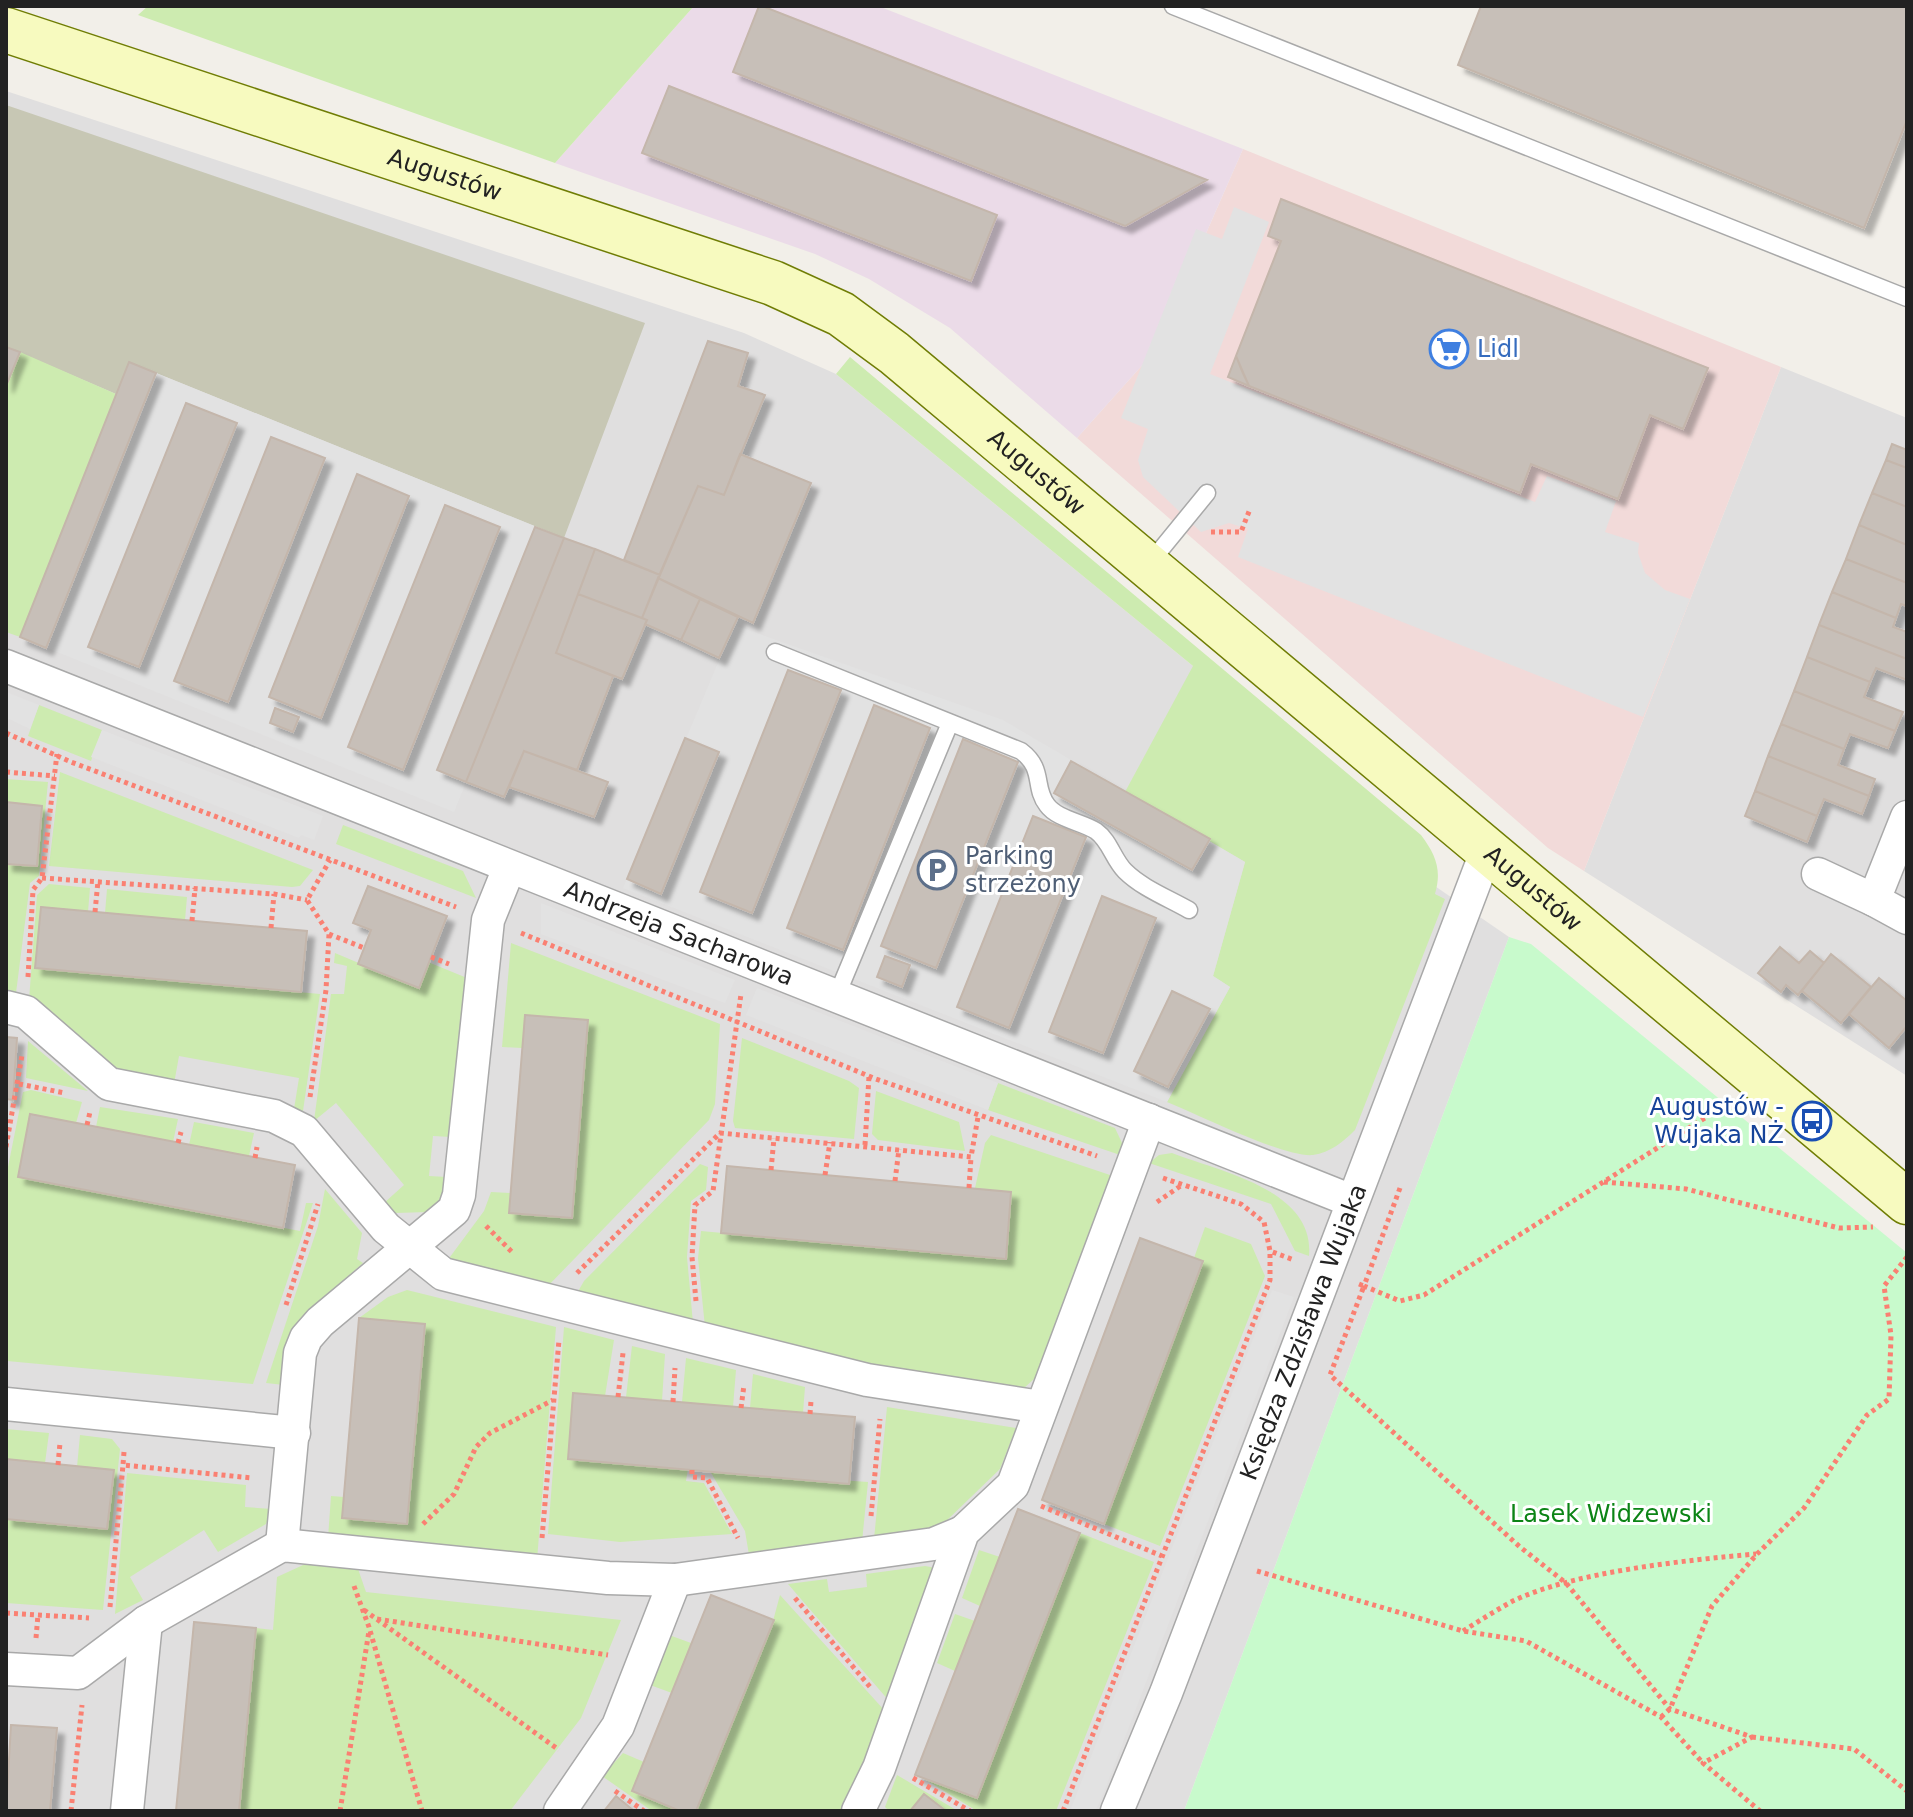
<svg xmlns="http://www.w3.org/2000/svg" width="1913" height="1817" font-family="'DejaVu Sans',sans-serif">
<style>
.residential{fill:#e0dfdf}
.commercial{fill:#f2dad9}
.industrial{fill:#ebdbe8}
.construction{fill:#c7c7b4}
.grass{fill:#cdebb0}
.park{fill:#c8facc}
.parking{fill:#e2e2e2}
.building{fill:#c7bfb8;stroke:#c4b6ab;stroke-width:2;filter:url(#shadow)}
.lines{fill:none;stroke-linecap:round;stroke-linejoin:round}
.lane-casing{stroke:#a9a9a9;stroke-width:19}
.street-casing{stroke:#a9a9a9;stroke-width:35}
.secondary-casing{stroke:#707d05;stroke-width:47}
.path{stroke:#fa8072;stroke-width:5;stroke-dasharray:4 4;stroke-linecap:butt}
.lane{stroke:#fff;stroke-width:16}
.street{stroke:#fff;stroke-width:32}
.secondary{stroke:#f7fabf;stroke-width:44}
.labels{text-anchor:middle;stroke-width:6;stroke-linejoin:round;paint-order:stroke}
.street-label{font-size:24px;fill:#222;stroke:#fff}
.shop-label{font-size:24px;fill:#366cbe;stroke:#fff;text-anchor:start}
.service-label{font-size:24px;fill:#4e5e75;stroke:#fff;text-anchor:start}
.transit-label{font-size:24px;fill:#164399;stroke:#fff;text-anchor:end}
.park-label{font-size:24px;fill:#0c8416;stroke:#fff}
</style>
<defs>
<filter id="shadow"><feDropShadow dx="7" dy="7" stdDeviation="2" flood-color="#0004"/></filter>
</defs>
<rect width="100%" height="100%" fill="#f2efe9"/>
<path class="residential" d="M6,91L744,333L836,374L1193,666L1429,882L1509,937L1184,1811H6Z
M1781,367L1907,418V1076L1584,871Z"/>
<path class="commercial" d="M1243,149L1781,367L1584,871L1548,848L1077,438L1154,352Z"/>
<path class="industrial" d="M694,6H878L1243,149L1154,352L1077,438L950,328L869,279L815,254L555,163Z"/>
<path class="construction" d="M6,105L645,323L564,538L129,362L116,394L6,347Z"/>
<path class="grass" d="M148,6H694L555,163L138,15Z
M20,352L116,394L20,637L6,632V386Z
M850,357L1421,835C1436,855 1442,870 1435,894L1445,899L1355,1130C1344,1141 1330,1153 1313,1155C1285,1158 1197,1114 1167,1102L1230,987L1213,976L1245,862L1125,792L1193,666L836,374Z
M39,705L102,730L91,761L28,736Z
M60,772L313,870L300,886L292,887L49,866Z
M6,779L48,782L39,876L30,883L16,993L6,992V864L37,866L42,806L6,802Z
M343,825L463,871L476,898L336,844Z
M49,884L90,888L88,912L41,908L36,968L320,994L303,1111L294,1109L299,1078L179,1056L174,1084L120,1071L70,1028L29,1000L37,895Z
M107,889L187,897L185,920L105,913Z
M511,943L720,1024L715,1104L709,1120L545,1289L447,1261L484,1211L491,1192L510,1193L509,1212L526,1015L522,1048L502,1047Z
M335,953L418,988L428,962L467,978L451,1137L433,1136L429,1176L447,1177L439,1201L429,1212L395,1213L384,1203L404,1185L336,1103L314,1121L331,994H344L347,966L334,963Z
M742,1038L849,1081L859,1088L854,1139L735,1128L733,1121Z
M28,1041L88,1091L26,1078Z
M998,1083L1115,1128L1123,1145V1156L988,1110Z
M31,1090L82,1102L76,1123L19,1177L300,1231L306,1203H313L253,1384L7,1361L6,1373V1177L23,1092Z
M876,1091L959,1122L965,1151L878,1140L872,1134Z
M100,1107L178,1119L173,1142L96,1127Z
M194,1122L254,1133L249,1156L189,1145Z
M991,1135L1116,1177L1043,1371L1024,1388L903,1377L705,1327L698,1258L701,1231L1005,1259L1011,1192L975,1188L985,1143Z
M1172,1153C1220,1172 1315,1189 1309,1256L1295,1251L1271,1204L1149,1163L1159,1155Z
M700,1164L708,1167L706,1190L691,1201L687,1257L693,1323L576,1295L584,1281Z
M325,1189L362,1233L357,1259L363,1263L299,1320L291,1337L284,1385L266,1383L318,1226Z
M1205,1227L1251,1244L1265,1276L1160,1546L1104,1524L1203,1262L1194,1258Z
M407,1290L556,1327L537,1560L328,1538L331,1496L344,1497L343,1518L407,1523L425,1324L359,1318L388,1297Z
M564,1327L614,1340L605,1396L573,1394L568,1458L688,1469L686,1481L704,1483L732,1534L620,1542L548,1534Z
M632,1346L665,1354L662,1401L626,1397Z
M686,1358L736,1370L733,1407L682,1402Z
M753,1374L805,1387L803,1413L750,1408Z
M887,1407L1016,1428L1000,1469L940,1527L874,1539Z
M6,1429L49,1433L45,1463L6,1459Z
M80,1435L112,1439L120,1449L103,1610L6,1603V1519L107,1528L114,1471L77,1467Z
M710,1471L868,1482L862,1542L749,1555L745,1531Z
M127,1473L246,1485L245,1507L272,1509L266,1524L218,1552L204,1530L130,1577L143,1600L115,1614Z
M1080,1533L1154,1562L1056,1811H977L921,1777L977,1798Z
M979,1550L1000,1557L980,1606L962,1598Z
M314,1560L356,1563L366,1592L621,1620L581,1718L510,1811H239L256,1628L273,1630L277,1577Z
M925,1566L936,1568L890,1702L788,1584L827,1579L829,1592L867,1587L866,1574Z
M780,1595L885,1711L858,1784L843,1811H696L773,1621Z
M955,1614L975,1621L955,1671L937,1663Z
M669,1635L691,1643L672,1693L650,1685Z
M623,1753L644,1762L632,1791L680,1811H652L602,1776Z
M897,1775L958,1811H946L924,1794L910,1811H889L885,1807Z"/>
<path class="park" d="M1509,937L1531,944L1907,1253V1811H1184Z"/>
<path class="parking" d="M1234,207L1269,222L1210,374L1535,502L1547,476L1616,501L1605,532L1639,543L1638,553L1645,573L1665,590L1690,599L1643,717L1238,557L1248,529L1229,523L1201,532L1143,477L1138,460L1148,429L1121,418L1196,229L1222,239Z
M129,362L564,538L454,812L20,637Z
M734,625L1003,720L1245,862L1213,976L1230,987L1167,1102L623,888Z
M6,692L39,705L30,729L9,719L6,723Z
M102,730L323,816L314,840L301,835L299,838L91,757Z
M541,903L735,980L725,1003L541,934Z
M757,988L998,1083L988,1110L746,1015Z
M1272,1290L1294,1297L1102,1797L1095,1811H1070Z"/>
<path class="building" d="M759,6H762L1207,180L1125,226L733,72Z
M1481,6H1907V120L1864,228L1458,65Z
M669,86L997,215L971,281L642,153Z
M1281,199L1708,368L1683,429L1650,415L1618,499L1531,464L1520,493L1249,386L1236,356L1281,241L1268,236Z
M708,341L748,353L738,386L765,395L724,495L698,486L660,575L624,560Z
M6,347L20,352L6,386Z
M1236,356L1242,371L1249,386L1228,377Z
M129,362L156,373L46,648L20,637Z
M186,403L237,423L139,667L88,647Z
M271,437L325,458L228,702L174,681Z
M1892,444L1907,450V468L1886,460Z
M740,454L811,483L753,623L658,578L698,486L724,495Z
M1886,460L1907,468V507L1872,493Z
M357,474L409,496L321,718L269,697Z
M1872,493L1907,507V545L1859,525Z
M445,505L500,527L403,770L348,747Z
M1859,525L1907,545V583L1846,559Z
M535,527L564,538L466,782L437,770Z
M564,538L595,549L556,653L613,676L577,770L524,751L504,797L466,782Z
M595,549L660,575L642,618L578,594Z
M1846,559L1907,583V606L1901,604L1896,618L1832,592Z
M658,578L700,599L681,640L645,624L647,620L642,618Z
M1832,592L1896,618L1893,627L1907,632V659L1819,625Z
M578,594L647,620L622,679L556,653Z
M700,599L738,617L719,658L681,640Z
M1819,625L1907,659V680L1876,668L1870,682L1807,657Z
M1807,657L1870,682L1864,697L1903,712L1895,731L1794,691Z
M788,670L841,690L752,913L700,892Z
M1794,691L1895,731L1888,748L1850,734L1844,749L1781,724Z
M874,705L930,728L843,950L787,928Z
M275,708L299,717L293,732L270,723Z
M1781,724L1844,749L1838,765L1875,779L1869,796L1768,756Z
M685,738L719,752L661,894L627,879Z
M963,739L1018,762L936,968L881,946Z
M524,751L608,782L594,817L509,787Z
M1768,756L1869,796L1862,814L1824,799L1817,816L1755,791Z
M1071,761L1210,839L1192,870L1054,793Z
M1755,791L1817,816L1807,842L1745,816Z
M6,802L42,806L37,866L6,864Z
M1033,816L1086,837L1009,1028L957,1007Z
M368,886L447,916L419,988L358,964L371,930L353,923Z
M1102,896L1156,918L1103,1053L1049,1032Z
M41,907L307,931L301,992L35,968Z
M1780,947L1799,963L1810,951L1824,963L1798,995L1786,985L1781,992L1758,973Z
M1831,954L1871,987L1841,1023L1802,991Z
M885,956L910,965L902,987L877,977Z
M1879,978L1907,1001V1026L1889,1048L1849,1014Z
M1172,991L1210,1009L1168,1087L1134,1071Z
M525,1015L588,1020L572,1218L509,1213Z
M6,1037L17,1038L13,1100L6,1099Z
M30,1114L295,1165L283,1228L18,1177Z
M727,1166L1011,1192L1006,1259L721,1233Z
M1140,1238L1203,1261L1104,1524L1042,1500Z
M359,1318L425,1324L407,1524L342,1518Z
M573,1393L855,1417L849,1484L568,1459Z
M6,1459L114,1470L107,1529L6,1519Z
M1018,1509L1080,1533L977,1798L915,1775Z
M711,1595L774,1620L696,1811H680L632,1791Z
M194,1622L256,1628L239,1811H176Z
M11,1725L57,1728L50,1811H6Z
M924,1794L946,1811H910Z
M616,1796L634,1811H604Z"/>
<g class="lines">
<g class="lane-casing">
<path id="lane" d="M1173,6L1907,298
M1149,564L1207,493
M775,652L1021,751C1045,769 1033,787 1047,805C1057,819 1082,822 1096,831C1110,841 1113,859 1125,871C1142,888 1168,898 1189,910
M837,995L950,723"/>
</g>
<g class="street-casing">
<g id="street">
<path id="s1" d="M6,666L1352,1201"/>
<path d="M1907,817L1874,900L1907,918"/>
<path d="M1818,874L1874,900"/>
<path d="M6,1007L26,1012L109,1084L274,1116L304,1131L386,1228L443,1274L867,1380L1041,1407"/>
<path d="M6,1404L294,1433"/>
<path d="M282,1545L300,1353L306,1338L320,1322L454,1210L459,1195L488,920L509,868"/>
<path d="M6,1669L78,1673L146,1622L282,1545L608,1578L675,1580L934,1544L963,1532"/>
<path d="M127,1811L146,1622"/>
<path d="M560,1811L618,1726L675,1580"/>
<path d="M858,1811L879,1768L963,1532L1013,1485L1149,1120"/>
<path id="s2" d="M1117,1811L1166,1693L1487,850"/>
</g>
</g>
<g class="secondary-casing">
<g id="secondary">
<path id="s3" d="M6,30L773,283L841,314L894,353L1907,1202"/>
</g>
</g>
<path class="path" d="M1211,532H1241L1250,509
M6,733L71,762L456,907
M6,772L55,776
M42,878L274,894L307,900
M95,912L98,881
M192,921L195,888
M271,928L274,894
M521,933L876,1079L1097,1156
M329,934L364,948
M431,957L449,964
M28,977L33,890L42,878L57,754
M19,1084L65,1093
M310,1097L326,990L329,934L307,900L330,860
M87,1125L90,1112
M178,1143L181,1132
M865,1145L869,1076
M6,1147L22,1055
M255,1158L257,1147
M771,1170L774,1138
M825,1175L830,1142
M1163,1178L1241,1204L1264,1222L1270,1251L1294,1260
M895,1181L899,1149
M1604,1182L1686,1189L1839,1228L1873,1227
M969,1188L971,1157
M1400,1188L1364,1286L1400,1301L1424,1295L1727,1104
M1157,1202L1182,1185
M486,1226L513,1253
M577,1273L720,1133L971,1157L978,1117
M1359,1284L1364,1286L1330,1375L1520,1547L1566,1583L1670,1709L1752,1737L1703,1763L1760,1811
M696,1301L692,1257L695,1205L713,1191L741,994
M286,1305L318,1204
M618,1397L623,1353
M673,1402L675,1368
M741,1408L744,1385
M810,1414L811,1401
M124,1452L123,1465L252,1478
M58,1465L60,1443
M692,1470V1477L707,1478L738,1538
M1041,1506L1162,1556
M871,1516L880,1419
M423,1524L454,1494L476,1447L490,1433L553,1400
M542,1538L559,1340
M1257,1571L1463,1631L1526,1641L1661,1717L1703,1763
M354,1586L369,1627L422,1811
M795,1598L871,1688
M110,1607L123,1465
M364,1610L559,1750
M6,1613L89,1618
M377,1619L608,1655
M1463,1631C1479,1621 1495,1611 1511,1602C1571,1572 1687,1560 1756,1554
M36,1638L38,1615
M1661,1717L1670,1709L1712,1606L1757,1554L1804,1508L1867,1415L1889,1399L1891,1335L1884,1286L1907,1257
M1752,1737L1854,1749L1907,1791
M913,1778L970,1811
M615,1791L644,1811
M71,1811L82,1705
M340,1811L369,1631
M1063,1811L1270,1280V1251"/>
<use href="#lane" class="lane"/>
<use href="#street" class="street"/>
<use href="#secondary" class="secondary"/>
</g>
<defs>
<g id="supermarket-ring" transform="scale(2)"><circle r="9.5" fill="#fff" stroke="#3f7fe0" stroke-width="1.5"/><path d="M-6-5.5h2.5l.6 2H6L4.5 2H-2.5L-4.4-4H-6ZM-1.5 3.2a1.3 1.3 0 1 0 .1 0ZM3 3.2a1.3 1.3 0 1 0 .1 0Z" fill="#3f7fe0"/></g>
<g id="parking-ring" transform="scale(2)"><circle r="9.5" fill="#fff" stroke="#5c6f8a" stroke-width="1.5"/><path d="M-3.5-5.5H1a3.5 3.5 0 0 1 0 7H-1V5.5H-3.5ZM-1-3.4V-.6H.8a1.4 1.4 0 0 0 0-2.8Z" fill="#5c6f8a"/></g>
<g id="bus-ring" transform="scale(2)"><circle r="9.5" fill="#fff" stroke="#1a4fb4" stroke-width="1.5"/><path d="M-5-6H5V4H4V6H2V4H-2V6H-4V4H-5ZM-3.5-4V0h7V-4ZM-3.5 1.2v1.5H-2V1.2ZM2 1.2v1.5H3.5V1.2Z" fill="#1a4fb4"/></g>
</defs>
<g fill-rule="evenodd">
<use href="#supermarket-ring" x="1449" y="349"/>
<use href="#parking-ring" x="937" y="870"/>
<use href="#bus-ring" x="1812" y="1121"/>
</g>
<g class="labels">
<g class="street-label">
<text dy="8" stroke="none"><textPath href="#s3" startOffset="462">Augustów</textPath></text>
<text dy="8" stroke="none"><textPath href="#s3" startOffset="1134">Augustów</textPath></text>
<text dy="8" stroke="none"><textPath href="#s3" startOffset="1782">Augustów</textPath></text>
<text dy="8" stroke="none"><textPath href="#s1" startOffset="724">Andrzeja Sacharowa</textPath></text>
<text dy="8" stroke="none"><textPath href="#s2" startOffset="514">Księdza Zdzisława Wujaka</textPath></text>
</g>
<g class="shop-label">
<text x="1477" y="357">Lidl</text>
</g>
<g class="service-label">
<text x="965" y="864">Parking<tspan x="965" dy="28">strzeżony</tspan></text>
</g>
<g class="transit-label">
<text x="1784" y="1115">Augustów -<tspan x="1784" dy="28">Wujaka NŻ</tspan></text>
</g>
<g class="park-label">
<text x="1611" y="1522">Lasek Widzewski</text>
</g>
</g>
<rect width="1913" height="1817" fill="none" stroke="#222222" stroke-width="16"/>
</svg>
